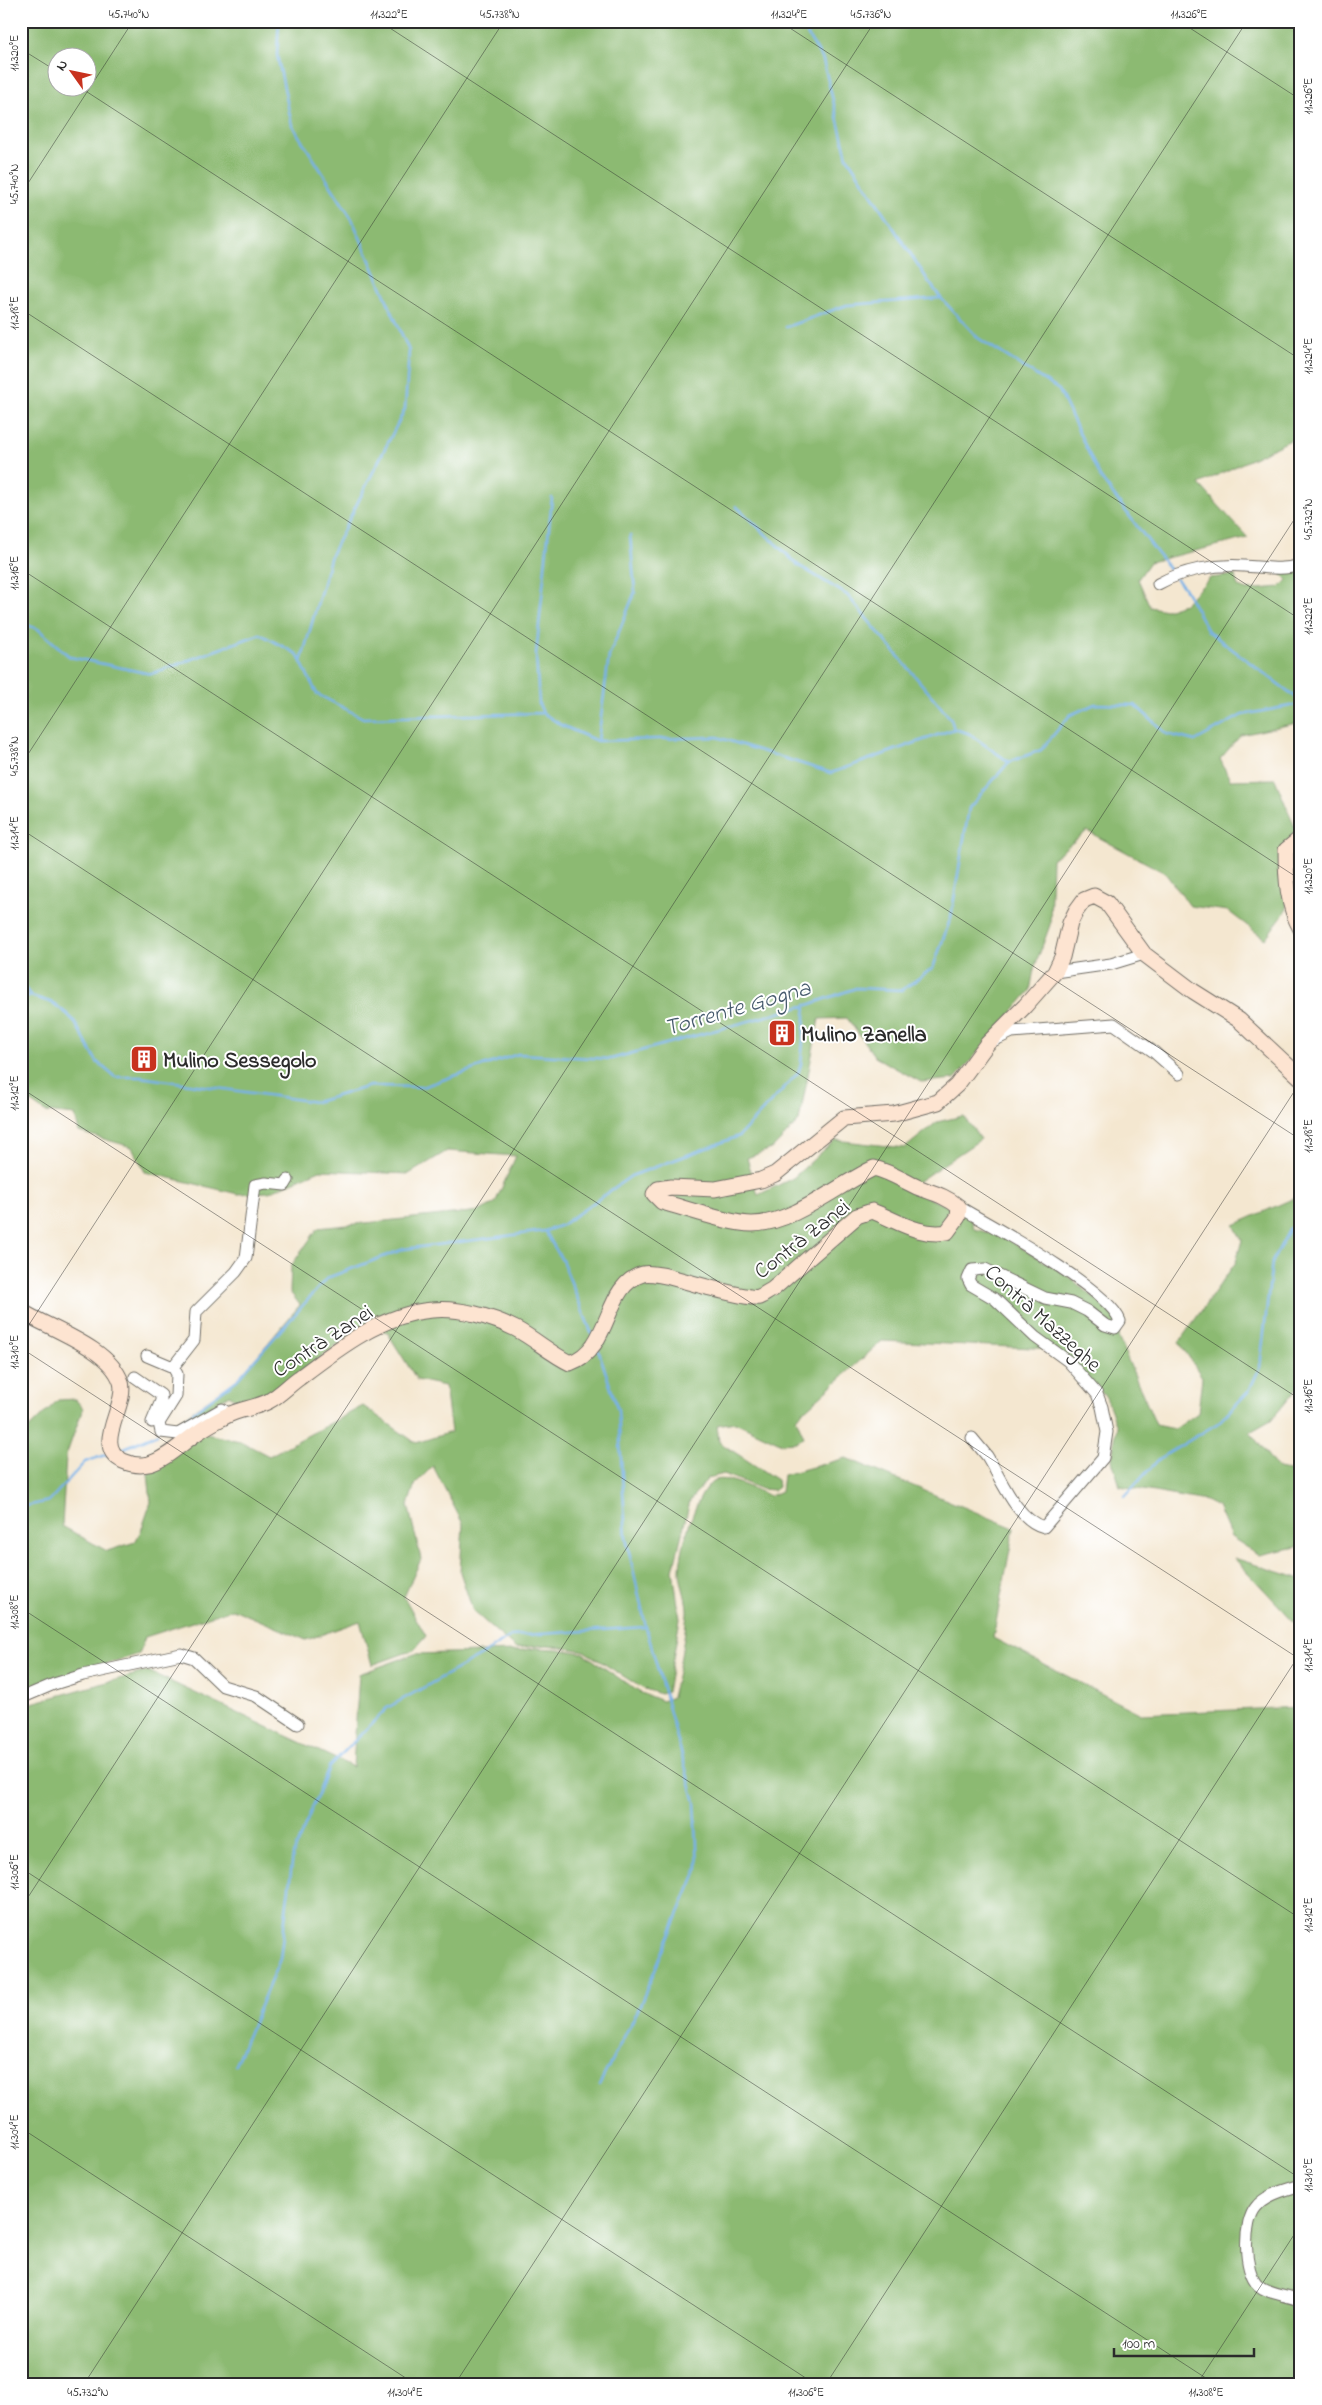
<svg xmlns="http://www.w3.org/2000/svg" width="1322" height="2405" font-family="'Indie Flower',sans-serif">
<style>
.forest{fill:#8cba72;stroke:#5c724e;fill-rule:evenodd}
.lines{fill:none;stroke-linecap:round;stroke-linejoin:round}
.stream{stroke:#78b2e8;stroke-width:2.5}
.street-casing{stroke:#716d65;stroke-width:13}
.secondary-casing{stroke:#716d65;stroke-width:17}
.street{stroke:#fff;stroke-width:11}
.secondary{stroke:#fde4d1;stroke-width:15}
.ticks{fill:none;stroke:#2b2b2b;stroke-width:1;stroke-opacity:0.45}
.labels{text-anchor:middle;stroke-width:4;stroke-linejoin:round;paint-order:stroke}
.poi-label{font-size:22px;font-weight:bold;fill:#2b2b2b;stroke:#fff;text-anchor:start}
.street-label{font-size:22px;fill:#2b2b2b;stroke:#fff}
.water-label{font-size:24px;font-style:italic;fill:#465a6d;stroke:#fff}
.neatline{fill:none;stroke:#2b2b2b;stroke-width:2}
.ticks-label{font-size:12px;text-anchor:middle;fill:#2b2b2b}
</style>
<rect width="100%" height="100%" fill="#fff"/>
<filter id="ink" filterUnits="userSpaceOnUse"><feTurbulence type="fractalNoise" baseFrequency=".02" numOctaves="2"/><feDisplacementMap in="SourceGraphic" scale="10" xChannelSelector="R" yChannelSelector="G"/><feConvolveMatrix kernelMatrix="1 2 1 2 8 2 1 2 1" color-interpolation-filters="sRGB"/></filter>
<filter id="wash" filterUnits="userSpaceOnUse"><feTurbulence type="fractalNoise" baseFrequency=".0096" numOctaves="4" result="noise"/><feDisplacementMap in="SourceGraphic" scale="20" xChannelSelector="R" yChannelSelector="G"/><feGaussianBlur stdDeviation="1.12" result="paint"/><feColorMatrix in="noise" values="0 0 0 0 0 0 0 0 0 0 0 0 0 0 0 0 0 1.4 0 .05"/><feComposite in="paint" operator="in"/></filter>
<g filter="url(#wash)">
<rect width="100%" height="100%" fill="#f4e7d0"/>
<path class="forest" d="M21,21H1301V435L1199,484L1248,538L1150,562L1138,579L1150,607L1166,610L1184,604L1210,578L1235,575L1238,587L1248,590L1280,587L1287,580L1281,574L1301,569V722L1241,735L1220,759L1230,780L1275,779L1296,830L1283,847L1287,909L1265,939L1228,911L1190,906L1165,873L1087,831L1052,859L1050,925L1034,969L1030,991L955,1079L921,1082L875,1057L847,1018L819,1019L799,1121L773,1148L747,1158L758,1195L793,1178L835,1140L905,1148L937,1122L963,1116L981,1139L907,1189L970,1216L974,1229L1002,1236L1068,1276L1121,1320L1118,1337L1156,1425L1175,1429L1198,1413L1202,1377L1179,1342L1236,1262L1242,1240L1234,1225L1301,1195V1384L1271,1420L1250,1432L1278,1469L1301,1473V1546L1259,1555L1231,1537L1218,1507L1206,1501L1120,1486L1112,1460L1117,1426L1106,1397L1055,1349L882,1341L796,1418L804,1437L796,1442L780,1443L735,1422L717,1425L719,1442L777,1480L778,1487L774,1490L761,1489L724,1474L708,1478L690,1501L673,1570L680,1619L667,1692L660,1694L642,1688L584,1651L548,1645L515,1648L473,1611L460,1572L463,1524L433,1466L415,1484L408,1505L421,1559L404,1597L426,1636L414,1650L372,1665L360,1621L306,1640L233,1609L145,1637L139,1654L21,1691V1436L58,1400L75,1399L83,1408L66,1456L62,1526L107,1551L135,1542L141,1531L151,1502L148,1474L201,1433L240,1441L269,1456L363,1406L416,1443L451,1432L445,1386L417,1380L387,1332L365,1325L285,1383L243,1405L229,1395L188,1422L197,1429L168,1428L237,1380L300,1305L290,1292L291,1266L318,1228L480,1211L495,1203L516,1156L447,1151L409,1174L320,1170L269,1192L238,1194L145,1172L132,1147L79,1132L75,1115L45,1112L21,1095ZM58,58H88V88H58Z
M846,1458L1014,1528L993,1638L1141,1714L1301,1707V2384H21V1706L148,1671L353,1767L359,1674L415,1654L516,1651L536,1648L557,1649L583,1653L639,1692L662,1701L672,1697C679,1670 684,1642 687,1614C688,1601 681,1586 680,1573C679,1553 696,1488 716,1480C729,1476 758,1491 770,1496L781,1491L783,1475Z
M1234,1558L1301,1579V1629Z"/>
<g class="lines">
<path class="stream" d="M279,21L277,55L292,125L352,219L409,351L405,409L331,555L301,662
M799,21L823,60L847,157L929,282L941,298L978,338L1059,390L1100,477L1173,574
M786,327L847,305L941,298
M736,506L798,565L847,595L951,719L954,729
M1176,579L1183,586L1208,631L1301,701
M21,623L38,629L70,657L151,674L260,634L297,654L317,694L363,718L543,713L561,725L597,741L717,737L831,773L954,729L968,733L1009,762
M543,713L539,704L536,655L552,498
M598,740L609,656L635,592L630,535
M21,983L31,996
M31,996L53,1003L67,1014L74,1021L97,1062L115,1077H140L316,1102L370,1086L422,1087L518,1054L611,1059L811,1004L856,988L902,990L933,968L951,917L969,808L1009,762L1041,750L1070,715L1095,704L1135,705L1167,734L1195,741L1242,715L1301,704
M21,999L31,996
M545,1231L562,1260L592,1334
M598,1349L618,1410L626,1538L646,1627L695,1802L698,1868L637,2012L599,2085
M170,1429L237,1380L327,1278L404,1249L545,1231L562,1225L631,1176L739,1136L798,1073L801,1064L806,1005
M122,1449L157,1434
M1125,1496L1159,1459L1218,1423L1249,1391L1260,1367L1272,1262L1289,1230L1301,1219
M21,1507L49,1501L85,1462L108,1454
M235,2065L280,1959L293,1855L329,1767L387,1708L480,1656L511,1636L645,1627
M1293,2259H1301"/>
</g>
</g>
<g filter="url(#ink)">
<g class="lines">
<g class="street-casing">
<path id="street" d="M1158,584C1183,570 1215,564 1244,566C1264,567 1281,571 1301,565
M1055,972L1111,964L1144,954
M993,1041L1012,1032L1114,1024L1154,1052L1179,1074
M959,1207C992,1226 1109,1289 1120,1321L1115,1328L1105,1325L1087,1311L1071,1303L1045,1298L985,1269L972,1270L968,1279L971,1285L995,1299L1035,1337L1068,1361L1097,1394L1102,1407L1107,1432L1103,1458L1044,1527C1016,1520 1001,1478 987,1456C982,1450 977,1444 972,1438
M147,1356L173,1367L177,1374L176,1396L159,1423L161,1432L178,1434L222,1409L229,1414
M173,1367L194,1340L196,1312L236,1272L246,1258L255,1185L266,1183L285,1185L288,1180
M135,1377L161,1395V1401L152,1422
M21,1698L54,1684L83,1675L181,1654L194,1658L223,1686L256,1696L298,1724
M1301,2185C1286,2190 1266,2194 1256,2207C1243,2222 1243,2271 1258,2285C1269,2295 1287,2294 1301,2301"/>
</g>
<g class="secondary-casing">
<path id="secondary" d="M1301,842L1297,841L1286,850C1286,876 1287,906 1301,929
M21,1311C50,1329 110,1348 121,1382C128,1406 91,1446 123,1461C132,1465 140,1466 149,1464C167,1459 184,1441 200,1431C208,1425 217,1421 226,1416C239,1409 256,1408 269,1401C280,1395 289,1385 299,1378C337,1349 382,1314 432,1310C457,1307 493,1317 516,1329C535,1339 551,1354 570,1363C613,1348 603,1285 643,1274C650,1272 659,1275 666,1276C682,1280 749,1300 759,1297C764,1295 769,1291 773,1289L857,1216L872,1211C896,1220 920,1237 947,1232L958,1217L959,1207C946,1196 933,1193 917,1187C902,1180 890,1172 874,1168C838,1185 792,1224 752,1224C730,1224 685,1208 662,1202L654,1194L658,1189L671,1187L715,1189L761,1180L775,1174L844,1118L894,1114L938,1102L957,1085L987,1044L1025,1006L1055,972L1062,957L1070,923L1076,911L1084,900L1094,896L1107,903L1144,954L1193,991L1239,1020L1301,1078"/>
</g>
<use href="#street" class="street"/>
<use href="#secondary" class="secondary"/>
</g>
</g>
<path class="ticks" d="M379,21L1301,620M779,21L1301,360M1179,21L1301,100M21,49L58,72M81,88L1301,880M21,194L133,21M21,309L1301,1140M21,569L1301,1400M21,765L504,21M21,829L1301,1660M21,1088L1301,1919M21,1337L875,21M21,1348L1301,2179M21,1608L1215,2384M21,1868L815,2384M21,1908L1247,21M21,2128L415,2384M84,2384L1301,509M455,2384L1301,1081M826,2384L1301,1652M1197,2384L1301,2224"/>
<defs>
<g id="building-square" transform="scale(1.4375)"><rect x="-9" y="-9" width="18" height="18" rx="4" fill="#c8321e" stroke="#fff"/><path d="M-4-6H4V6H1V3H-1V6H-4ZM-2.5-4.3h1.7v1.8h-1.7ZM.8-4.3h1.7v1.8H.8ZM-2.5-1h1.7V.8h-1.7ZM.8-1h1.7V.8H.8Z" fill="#fff"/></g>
</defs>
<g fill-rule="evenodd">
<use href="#building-square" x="782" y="1033"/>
<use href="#building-square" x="144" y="1059"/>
</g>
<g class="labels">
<g class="poi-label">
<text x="801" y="1041">Mulino Zanella</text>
<text x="163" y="1067">Mulino Sessegolo</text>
</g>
<g class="street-label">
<text transform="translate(801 1238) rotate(-38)" y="8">Contrà Zanei</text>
<text transform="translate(1044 1317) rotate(42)" y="8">Contrà Mazzeghe</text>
<text transform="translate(322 1340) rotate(-33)" y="8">Contrà Zanei</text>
</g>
<g class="water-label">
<text transform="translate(737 1007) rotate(-16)" y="8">Torrente Gogna</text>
</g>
</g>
<rect width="1322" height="2405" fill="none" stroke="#fff" stroke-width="55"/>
<g transform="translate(72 72) rotate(303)"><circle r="24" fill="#ffffff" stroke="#aaaaaa"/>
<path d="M0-4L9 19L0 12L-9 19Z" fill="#c8321e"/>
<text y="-8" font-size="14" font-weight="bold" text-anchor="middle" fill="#2b2b2b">N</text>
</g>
<path d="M1114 2348v8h140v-8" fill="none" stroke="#2b2b2b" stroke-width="2.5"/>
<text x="1122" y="2348" font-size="15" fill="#2b2b2b" stroke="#ffffff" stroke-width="4" paint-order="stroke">100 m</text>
<rect x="28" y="28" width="1266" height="2350" class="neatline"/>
<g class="ticks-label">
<text x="129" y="18">45.740°N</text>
<text x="389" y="18">11.322°E</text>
<text x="500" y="18">45.738°N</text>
<text x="789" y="18">11.324°E</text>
<text x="871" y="18">45.736°N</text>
<text x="1189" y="18">11.326°E</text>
<text transform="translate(14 53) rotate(-90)" y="4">11.320°E</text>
<text transform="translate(1308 96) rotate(-90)" y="4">11.326°E</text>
<text transform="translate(14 184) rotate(-90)" y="4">45.740°N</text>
<text transform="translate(14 313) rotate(-90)" y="4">11.318°E</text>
<text transform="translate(1308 356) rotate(-90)" y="4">11.324°E</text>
<text transform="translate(1308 519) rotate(-90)" y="4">45.732°N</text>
<text transform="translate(14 573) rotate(-90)" y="4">11.316°E</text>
<text transform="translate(1308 616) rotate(-90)" y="4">11.322°E</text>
<text transform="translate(14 756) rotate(-90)" y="4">45.738°N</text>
<text transform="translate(14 833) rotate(-90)" y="4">11.314°E</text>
<text transform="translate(1308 876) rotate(-90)" y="4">11.320°E</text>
<text transform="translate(14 1093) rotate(-90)" y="4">11.312°E</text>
<text transform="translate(1308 1136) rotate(-90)" y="4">11.318°E</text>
<text transform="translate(14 1352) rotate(-90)" y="4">11.310°E</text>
<text transform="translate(1308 1396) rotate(-90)" y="4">11.316°E</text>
<text transform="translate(14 1612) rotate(-90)" y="4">11.308°E</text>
<text transform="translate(1308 1655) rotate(-90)" y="4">11.314°E</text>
<text transform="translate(14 1872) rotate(-90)" y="4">11.306°E</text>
<text transform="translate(1308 1915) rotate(-90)" y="4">11.312°E</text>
<text transform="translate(14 2132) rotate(-90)" y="4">11.304°E</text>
<text transform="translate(1308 2175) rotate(-90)" y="4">11.310°E</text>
<text x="88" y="2396">45.732°N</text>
<text x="405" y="2396">11.304°E</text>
<text x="806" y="2396">11.306°E</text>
<text x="1206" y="2396">11.308°E</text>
</g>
</svg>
